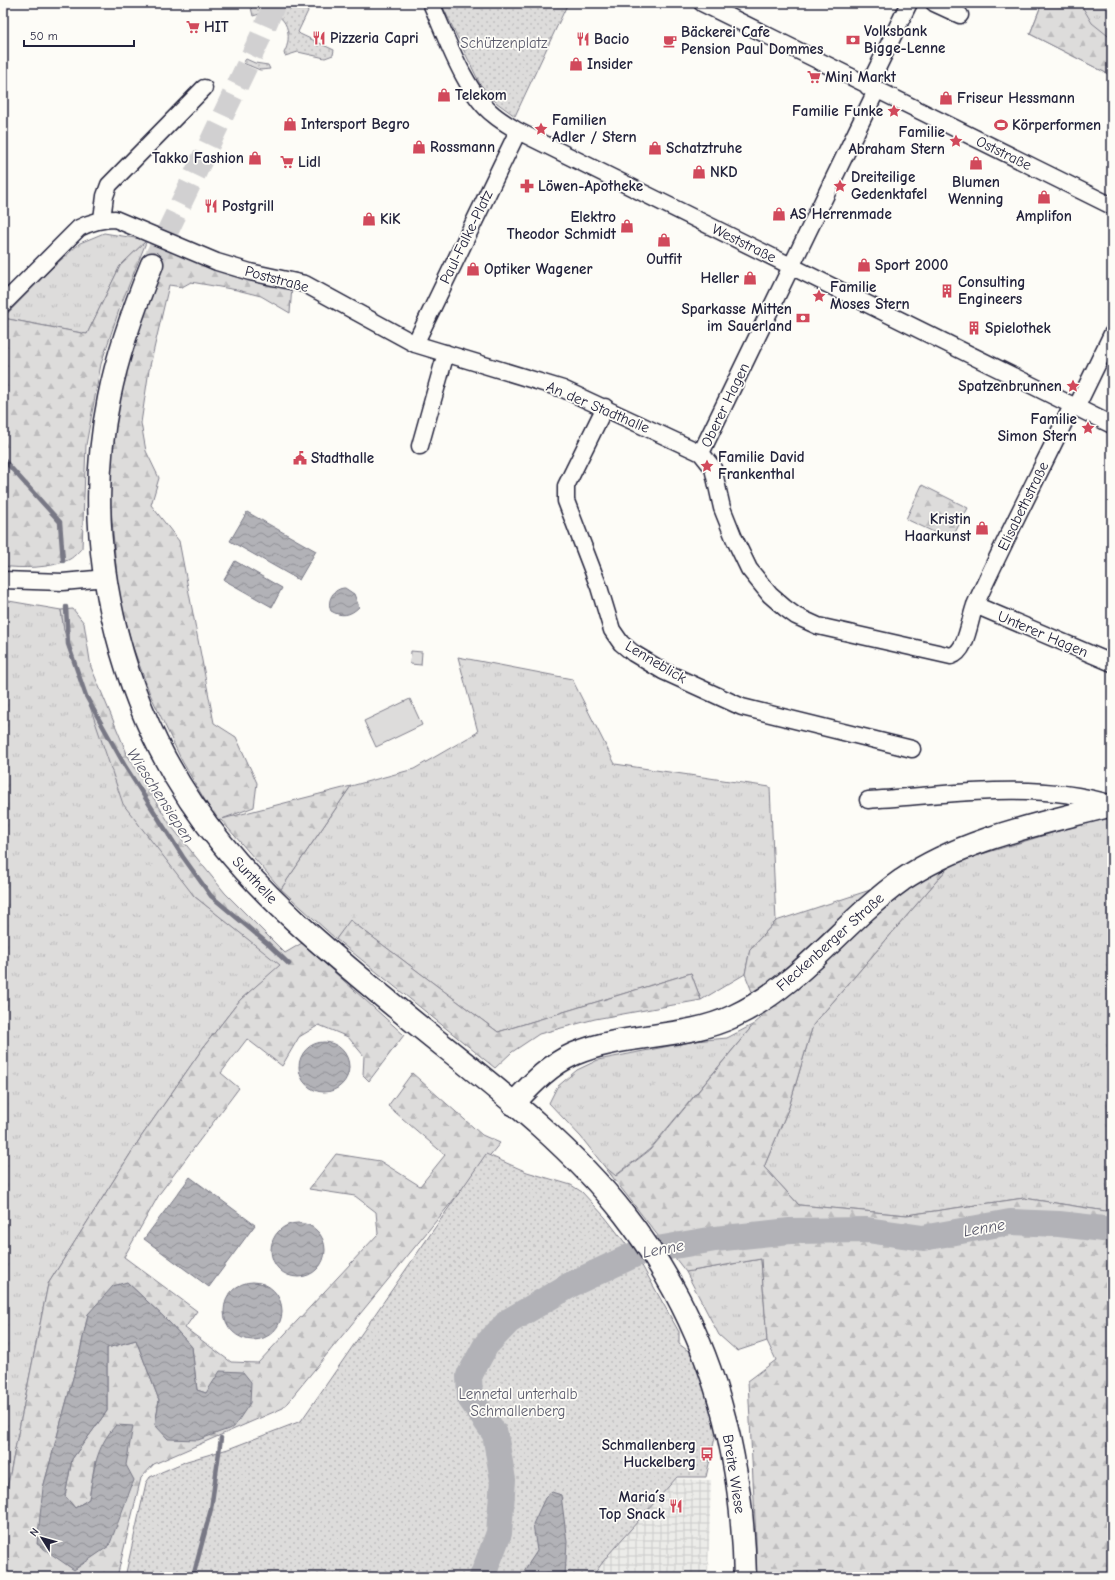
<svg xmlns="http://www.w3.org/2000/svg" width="1115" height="1580" font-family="'Comic Neue',sans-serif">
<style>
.industrial{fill:url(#industrial-grid)}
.grass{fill:url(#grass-tufts);stroke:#807f8b}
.forest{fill:url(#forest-firs);stroke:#807f8b;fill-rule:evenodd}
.park{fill:url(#park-dots);stroke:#807f8b}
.pitch{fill:#dddcdb;stroke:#807f8b}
.water{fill:url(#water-waves);stroke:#787885}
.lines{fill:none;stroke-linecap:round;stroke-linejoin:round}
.stream{stroke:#787885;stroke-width:4.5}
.river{stroke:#b2b2b7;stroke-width:26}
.primary-tunnel{stroke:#d1d0d1;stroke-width:22;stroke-dasharray:22 11;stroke-linecap:butt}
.street-casing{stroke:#22223b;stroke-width:19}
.secondary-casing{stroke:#22223b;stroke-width:25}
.primary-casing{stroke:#22223b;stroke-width:25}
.street{stroke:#fdfcf7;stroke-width:16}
.secondary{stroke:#fdfcf7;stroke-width:22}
.primary{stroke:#fdfcf7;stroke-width:22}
.labels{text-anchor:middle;stroke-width:3.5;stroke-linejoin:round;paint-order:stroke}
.poi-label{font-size:15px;font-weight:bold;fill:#22223b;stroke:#fdfcf7;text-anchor:start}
.park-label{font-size:15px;fill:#5a5a6b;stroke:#fdfcf7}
.street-label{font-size:15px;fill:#22223b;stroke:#fdfcf7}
.water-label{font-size:16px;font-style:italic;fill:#545466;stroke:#fdfcf7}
</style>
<defs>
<pattern id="industrial-grid" width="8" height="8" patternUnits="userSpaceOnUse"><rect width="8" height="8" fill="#ecece9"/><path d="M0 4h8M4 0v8" fill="none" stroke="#cacac9"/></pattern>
<pattern id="grass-tufts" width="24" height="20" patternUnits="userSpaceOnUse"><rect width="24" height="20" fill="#dddcdb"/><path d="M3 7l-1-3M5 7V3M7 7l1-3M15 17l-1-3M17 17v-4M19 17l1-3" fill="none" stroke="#bdbcbd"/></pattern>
<pattern id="forest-firs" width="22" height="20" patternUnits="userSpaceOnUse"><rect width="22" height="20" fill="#dddcdb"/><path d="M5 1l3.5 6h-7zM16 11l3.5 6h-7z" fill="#bdbcbd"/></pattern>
<pattern id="park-dots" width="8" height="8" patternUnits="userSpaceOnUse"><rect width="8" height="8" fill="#dddcdb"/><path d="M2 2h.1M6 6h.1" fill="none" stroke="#bdbcbd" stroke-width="1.8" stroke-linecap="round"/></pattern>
<pattern id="water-waves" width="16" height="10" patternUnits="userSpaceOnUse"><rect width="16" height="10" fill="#b2b2b7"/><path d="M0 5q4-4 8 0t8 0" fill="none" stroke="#909096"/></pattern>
</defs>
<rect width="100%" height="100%" fill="#fdfcf7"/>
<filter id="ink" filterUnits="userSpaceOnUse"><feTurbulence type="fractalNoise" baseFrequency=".025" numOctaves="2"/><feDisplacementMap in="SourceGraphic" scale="8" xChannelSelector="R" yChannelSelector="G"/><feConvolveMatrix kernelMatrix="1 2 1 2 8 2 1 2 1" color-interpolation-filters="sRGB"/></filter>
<g filter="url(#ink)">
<path class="industrial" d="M653,1478L711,1480L708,1577H587Z"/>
<path class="grass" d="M1042,3H1112V76L1030,34Z
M104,233L147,240L120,266L87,334L3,318L53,267L80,243Z
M3,600L61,610L64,630L194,896L281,965L240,1000L205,1045L141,1137L48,1284L3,1509Z
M458,657L572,679L615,764L770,787L776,921L750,949L745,974L701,1000L691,973L498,1032L351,921L336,939L281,889L351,786L414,769L478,732Z
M1112,818V1212L1024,1198L907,1215L799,1205L764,1167L789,1107L813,1025L952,863L1082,824Z
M754,1024L650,1149L615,1176L604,1166L581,1137L549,1103L557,1087L577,1070L598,1060L695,1041L727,1038Z
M761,1259L767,1341L737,1351L719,1335L686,1272Z"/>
<path class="forest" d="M1042,3H1080L1092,23L1112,39V76L1030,34Z
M147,240L120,307L101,364L86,445L82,548C78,552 73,558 68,560C52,568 20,569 3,566V318L87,334L120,266Z
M169,247L292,286L290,313L261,296L237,290L191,282L182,287L169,285L149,370L141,423L146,451L159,478L151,505L179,541L214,723L236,737L257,783L254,807L222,819L351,786L281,889L221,820L217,821L182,761L150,694L131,642L118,590L111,508L108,453L117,384L154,277Z
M922,485L968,508L951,540L906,519Z
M73,609L84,623L91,667L128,756L171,826L225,893L285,953L302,943L404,1035L369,1081L363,1075L364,1056L348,1037L319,1025L299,1037L282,1066L247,1039L221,1073L239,1088L160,1193L124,1257L197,1311L185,1328L231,1362L258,1363L378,1234L376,1212L355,1196L309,1189L336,1154L380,1161L420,1186L445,1155L388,1106L412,1073L482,1135L500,1143L283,1408L154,1464L141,1478L117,1577H3V1509L48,1284L141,1137L205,1045L240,1000L280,965L194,896L123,804L64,630L61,610ZM127,1282L168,1321L192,1347L197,1390L206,1393L155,1425L159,1400L136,1340L107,1348V1411L72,1459L65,1496L75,1508L89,1499L95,1461L109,1546L43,1488L80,1352L88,1314Z
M952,863L813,1025L789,1107L764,1167L799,1205L907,1215L1024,1198L1112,1212V1577H756V1539L748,1381L776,1360L767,1341L761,1259L686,1272L604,1166L616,1176L650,1150L754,1024L762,1017L745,974L750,949L776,921Z
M350,920L498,1032L691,973L701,1000L595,1019L539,1034L512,1052L495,1068L336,939Z"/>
<path class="park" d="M250,3H308L306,7L308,11L298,32L300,34L334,50L333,55L325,58L298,52L285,56L284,53C293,37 288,12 265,13C261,13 257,15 253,16Z
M441,3H568L515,116L497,103L480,84Z
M246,59L255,63L268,65L270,69L260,70L243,63Z
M486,1154L527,1172L571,1185L582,1192L605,1217L640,1262L679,1332V1344L695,1356L717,1429L706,1477H677L608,1555L592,1577H125L146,1483L150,1477L187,1461L228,1449L301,1421Z"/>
<path class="pitch" d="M411,651L422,652L421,665L410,664Z
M410,699L422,725L376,747L364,721Z"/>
<path class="water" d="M247,512L316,551L299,580L230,541Z
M235,561L282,588L272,607L224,580Z
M345,588L354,594L359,607C350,616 341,617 331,611C326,600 334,588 345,588Z
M299 1067a25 25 0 1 1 50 0a25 25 0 1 1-50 0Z
M190,1177L255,1225L209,1287L144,1239Z
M271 1250a27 27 0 1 1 54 0a27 27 0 1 1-54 0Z
M224 1311a29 29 0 1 1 58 0a29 29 0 1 1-58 0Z
M127,1282L168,1321L192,1347L197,1390L206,1393L220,1371L243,1372L251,1382L250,1403L234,1427L198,1440L168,1439L155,1425L159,1400L136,1340L107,1348V1411L72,1459L65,1496L75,1508L89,1499C94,1470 95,1448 116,1425L133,1426L126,1465L134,1480L109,1546L74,1570L37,1544L43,1488L80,1352L88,1314L113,1286Z
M552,1492L561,1495L567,1542L565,1577H520L537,1551L533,1524L545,1498Z"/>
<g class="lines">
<path class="stream" d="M3,459L60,522L63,561
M66,607L68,644L86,696L125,766L183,857L211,896L268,944L289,964
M193,1577L211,1509L221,1438"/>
<path class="river" d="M482,1577L499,1533L503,1480L495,1434L470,1398L469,1376L486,1345L509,1321L572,1284L640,1252L715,1239L790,1231L867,1230L923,1238L1010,1222L1059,1224L1112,1230"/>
<path class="primary-tunnel" d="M152,264L260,38L275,3"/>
<g class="street-casing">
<path id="street" d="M431,3C446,36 465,93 494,115C501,121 510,126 518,131L1112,425
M702,3L1112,206
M934,3L960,15
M868,87L909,3
M876,91L701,453L713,468L722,508L734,538L749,569L770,595L785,608L796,616L818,626L951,656C968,651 969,618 976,603C1006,537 1040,472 1072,406
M102,219L105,196L109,185L204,88
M3,304L79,228C91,222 101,219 115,219L217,262L250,272L305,284L415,344L563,389L701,453
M415,344L518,131
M605,407L566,486V501L599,587L612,630L621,643L633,653L663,671L742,707L912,749
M1076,408L1112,334
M420,446L446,353
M3,580L63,582L106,578
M975,605L1112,663
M868,800C949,795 1032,780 1112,804"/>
</g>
<g class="secondary-casing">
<path id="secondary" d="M513,1104C531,1085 549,1065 574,1054C625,1032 684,1040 734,1016C801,985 843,922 902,880C964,838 1041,824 1112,805"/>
</g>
<g class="primary-casing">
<path id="primary" d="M152,264C134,308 118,352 109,398C78,552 123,724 223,845C270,903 329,952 387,1000C468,1068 558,1130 624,1214C708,1322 742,1442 745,1577"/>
</g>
<use href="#street" class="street"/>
<use href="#secondary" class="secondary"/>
<use href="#primary" class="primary"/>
</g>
</g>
<defs>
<g id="supermarket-bare" transform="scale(1.08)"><path d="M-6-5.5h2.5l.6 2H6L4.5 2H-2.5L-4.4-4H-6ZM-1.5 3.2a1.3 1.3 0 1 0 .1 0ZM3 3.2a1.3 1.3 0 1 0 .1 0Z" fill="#d1495b" stroke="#fdfcf7" stroke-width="2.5" paint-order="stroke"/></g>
<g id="restaurant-bare" transform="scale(1.08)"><path d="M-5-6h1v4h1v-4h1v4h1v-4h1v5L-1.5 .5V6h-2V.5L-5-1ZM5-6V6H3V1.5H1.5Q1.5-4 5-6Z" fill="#d1495b" stroke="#fdfcf7" stroke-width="2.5" paint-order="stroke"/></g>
<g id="bank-bare" transform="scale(1.08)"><path d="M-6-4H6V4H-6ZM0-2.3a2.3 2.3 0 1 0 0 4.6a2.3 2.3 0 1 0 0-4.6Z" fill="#d1495b" stroke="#fdfcf7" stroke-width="2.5" paint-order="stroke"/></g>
<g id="cafe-bare" transform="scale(1.08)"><path d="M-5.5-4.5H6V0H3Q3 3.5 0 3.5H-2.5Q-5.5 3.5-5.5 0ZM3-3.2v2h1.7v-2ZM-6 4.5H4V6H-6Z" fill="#d1495b" stroke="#fdfcf7" stroke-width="2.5" paint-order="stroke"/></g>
<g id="shop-bare" transform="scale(1.08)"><path d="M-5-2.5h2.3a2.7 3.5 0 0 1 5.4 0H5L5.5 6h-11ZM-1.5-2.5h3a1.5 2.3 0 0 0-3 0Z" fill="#d1495b" stroke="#fdfcf7" stroke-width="2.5" paint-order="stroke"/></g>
<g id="sight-bare" transform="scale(1.08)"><path d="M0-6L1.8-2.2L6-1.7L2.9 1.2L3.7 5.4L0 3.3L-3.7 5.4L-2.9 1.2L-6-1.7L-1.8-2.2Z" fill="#d1495b" stroke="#fdfcf7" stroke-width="2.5" paint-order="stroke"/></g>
<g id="stadium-bare" transform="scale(1.08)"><path d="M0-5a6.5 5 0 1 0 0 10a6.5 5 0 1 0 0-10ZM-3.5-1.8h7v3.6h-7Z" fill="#d1495b" stroke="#fdfcf7" stroke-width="2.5" paint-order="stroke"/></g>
<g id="pharmacy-bare" transform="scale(1.08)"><path d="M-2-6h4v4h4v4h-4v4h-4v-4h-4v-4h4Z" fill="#d1495b" stroke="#fdfcf7" stroke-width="2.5" paint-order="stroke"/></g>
<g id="building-bare" transform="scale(1.08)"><path d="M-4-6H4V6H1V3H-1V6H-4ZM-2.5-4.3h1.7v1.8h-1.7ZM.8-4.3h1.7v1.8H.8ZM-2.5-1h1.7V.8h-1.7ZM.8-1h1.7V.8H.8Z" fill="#d1495b" stroke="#fdfcf7" stroke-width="2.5" paint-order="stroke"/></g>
<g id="civic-bare" transform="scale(1.08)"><path d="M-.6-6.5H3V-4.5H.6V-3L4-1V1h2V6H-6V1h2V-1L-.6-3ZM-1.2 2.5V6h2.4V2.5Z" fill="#d1495b" stroke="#fdfcf7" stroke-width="2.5" paint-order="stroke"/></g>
<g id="bus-bare" transform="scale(1.08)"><path d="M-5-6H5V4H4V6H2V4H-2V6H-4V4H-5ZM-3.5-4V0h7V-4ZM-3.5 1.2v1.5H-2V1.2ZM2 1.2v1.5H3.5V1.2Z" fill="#d1495b" stroke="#fdfcf7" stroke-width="2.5" paint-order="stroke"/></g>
</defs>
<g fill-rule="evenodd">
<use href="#supermarket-bare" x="193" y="27"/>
<use href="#restaurant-bare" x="319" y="38"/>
<use href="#restaurant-bare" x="583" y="39"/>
<use href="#bank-bare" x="853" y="40"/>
<use href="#cafe-bare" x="670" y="41"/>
<use href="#shop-bare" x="576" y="64"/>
<use href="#supermarket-bare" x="814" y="77"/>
<use href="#shop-bare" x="444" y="95"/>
<use href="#shop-bare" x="946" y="98"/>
<use href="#sight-bare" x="894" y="111"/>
<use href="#shop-bare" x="290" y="124"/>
<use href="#stadium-bare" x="1001" y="125"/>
<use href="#sight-bare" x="541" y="129"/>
<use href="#sight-bare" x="956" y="141"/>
<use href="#shop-bare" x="419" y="147"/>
<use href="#shop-bare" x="655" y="148"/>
<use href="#shop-bare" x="255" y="158"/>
<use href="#supermarket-bare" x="287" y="162"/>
<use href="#shop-bare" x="976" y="163"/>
<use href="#shop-bare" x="699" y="172"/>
<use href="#pharmacy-bare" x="527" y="186"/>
<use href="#sight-bare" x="840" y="186"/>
<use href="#shop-bare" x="1044" y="197"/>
<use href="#restaurant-bare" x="211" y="206"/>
<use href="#shop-bare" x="779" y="214"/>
<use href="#shop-bare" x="369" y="219"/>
<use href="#shop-bare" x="627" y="226"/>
<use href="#shop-bare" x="664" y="240"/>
<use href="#shop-bare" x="864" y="265"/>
<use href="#shop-bare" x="473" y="269"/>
<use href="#shop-bare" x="750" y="278"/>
<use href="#building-bare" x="947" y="291"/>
<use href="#sight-bare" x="819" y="296"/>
<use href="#bank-bare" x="803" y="318"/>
<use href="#building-bare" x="974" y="328"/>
<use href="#sight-bare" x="1073" y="386"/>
<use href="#sight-bare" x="1088" y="428"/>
<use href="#civic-bare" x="300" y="458"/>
<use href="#sight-bare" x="707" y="466"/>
<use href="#shop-bare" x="982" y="528"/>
<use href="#bus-bare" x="707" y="1454"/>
<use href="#restaurant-bare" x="676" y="1506"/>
</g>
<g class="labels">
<g class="poi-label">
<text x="204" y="32">HIT</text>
<text x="864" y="36">Volksbank<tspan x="864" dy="17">Bigge-Lenne</tspan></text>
<text x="681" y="37">Bäckerei Cafe<tspan x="681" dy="17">Pension Paul Dommes</tspan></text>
<text x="330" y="43">Pizzeria Capri</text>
<text x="594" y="44">Bacio</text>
<text x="587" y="69">Insider</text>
<text x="825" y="82">Mini Markt</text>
<text x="455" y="100">Telekom</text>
<text x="957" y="103">Friseur Hessmann</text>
<text x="883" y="116" text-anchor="end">Familie Funke</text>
<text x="552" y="125">Familien<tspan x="552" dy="17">Adler / Stern</tspan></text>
<text x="301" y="129">Intersport Begro</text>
<text x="1012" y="130">Körperformen</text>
<text x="945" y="137" text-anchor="end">Familie<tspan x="945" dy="17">Abraham Stern</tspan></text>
<text x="430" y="152">Rossmann</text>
<text x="666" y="153">Schatztruhe</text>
<text x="244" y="163" text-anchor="end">Takko Fashion</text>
<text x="298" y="167">Lidl</text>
<text x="710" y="177">NKD</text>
<text x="851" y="182">Dreiteilige<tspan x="851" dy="17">Gedenktafel</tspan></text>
<text x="976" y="187" text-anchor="middle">Blumen<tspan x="976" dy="17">Wenning</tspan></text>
<text x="538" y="191">Löwen-Apotheke</text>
<text x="222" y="211">Postgrill</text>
<text x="790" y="219">AS Herrenmade</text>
<text x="1044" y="221" text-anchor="middle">Amplifon</text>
<text x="616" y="222" text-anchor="end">Elektro<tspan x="616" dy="17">Theodor Schmidt</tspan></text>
<text x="380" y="224">KiK</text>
<text x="664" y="264" text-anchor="middle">Outfit</text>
<text x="875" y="270">Sport 2000</text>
<text x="484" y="274">Optiker Wagener</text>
<text x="739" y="283" text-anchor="end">Heller</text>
<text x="958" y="287">Consulting<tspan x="958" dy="17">Engineers</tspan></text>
<text x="830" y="292">Familie<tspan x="830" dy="17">Moses Stern</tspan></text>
<text x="792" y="314" text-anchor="end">Sparkasse Mitten<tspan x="792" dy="17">im Sauerland</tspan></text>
<text x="985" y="333">Spielothek</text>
<text x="1062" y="391" text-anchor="end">Spatzenbrunnen</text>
<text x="1077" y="424" text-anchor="end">Familie<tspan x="1077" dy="17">Simon Stern</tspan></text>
<text x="718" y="462">Familie David<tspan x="718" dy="17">Frankenthal</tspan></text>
<text x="311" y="463">Stadthalle</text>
<text x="971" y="524" text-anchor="end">Kristin<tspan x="971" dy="17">Haarkunst</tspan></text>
<text x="696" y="1450" text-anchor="end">Schmallenberg<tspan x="696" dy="17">Huckelberg</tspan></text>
<text x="665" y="1502" text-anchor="end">Maria´s<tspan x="665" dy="17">Top Snack</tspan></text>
</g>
<g class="park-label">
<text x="504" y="48">Schützenplatz</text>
<text x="518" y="1399">Lennetal unterhalb<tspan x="518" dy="17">Schmallenberg</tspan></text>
</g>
<g class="street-label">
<text transform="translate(1004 153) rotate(26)" y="5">Oststraße</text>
<text transform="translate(466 237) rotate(-64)" y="5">Paul-Falke-Platz</text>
<text transform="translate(744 243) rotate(26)" y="5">Weststraße</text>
<text transform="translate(277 279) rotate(15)" y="5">Poststraße</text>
<text transform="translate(725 405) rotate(-64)" y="5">Oberer Hagen</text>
<text transform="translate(598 407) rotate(23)" y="5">An der Stadthalle</text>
<text transform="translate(1023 506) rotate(-64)" y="5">Elisabethstraße</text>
<text transform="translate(1043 634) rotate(23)" y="5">Unterer Hagen</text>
<text transform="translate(656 662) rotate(31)" y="5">Lenneblick</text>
<text transform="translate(255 880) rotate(47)" y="5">Sunthelle</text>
<text transform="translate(830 942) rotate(-42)" y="5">Fleckenberger Straße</text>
<text transform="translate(734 1474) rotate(81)" y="5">Breite Wiese</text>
</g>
<g class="water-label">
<text transform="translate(161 795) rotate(57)" y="6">Wieschensiepen</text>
<text transform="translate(984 1227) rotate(-10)" y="6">Lenne</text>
<text transform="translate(663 1248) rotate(-11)" y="6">Lenne</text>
</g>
</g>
<rect width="1115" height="1580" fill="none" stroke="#fdfcf7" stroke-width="16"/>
<rect x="8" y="8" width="1099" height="1564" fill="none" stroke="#22223b" stroke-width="1.5" filter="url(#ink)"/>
<g transform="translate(42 1538) rotate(307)" stroke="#fdfcf7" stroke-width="3" paint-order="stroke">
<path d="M0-3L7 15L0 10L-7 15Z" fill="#22223b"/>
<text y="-6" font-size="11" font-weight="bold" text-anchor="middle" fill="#22223b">N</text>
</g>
<path d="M24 40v6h110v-6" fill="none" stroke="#22223b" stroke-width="2"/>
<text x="30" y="40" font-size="12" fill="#22223b" stroke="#fdfcf7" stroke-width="3" paint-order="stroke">50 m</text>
</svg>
